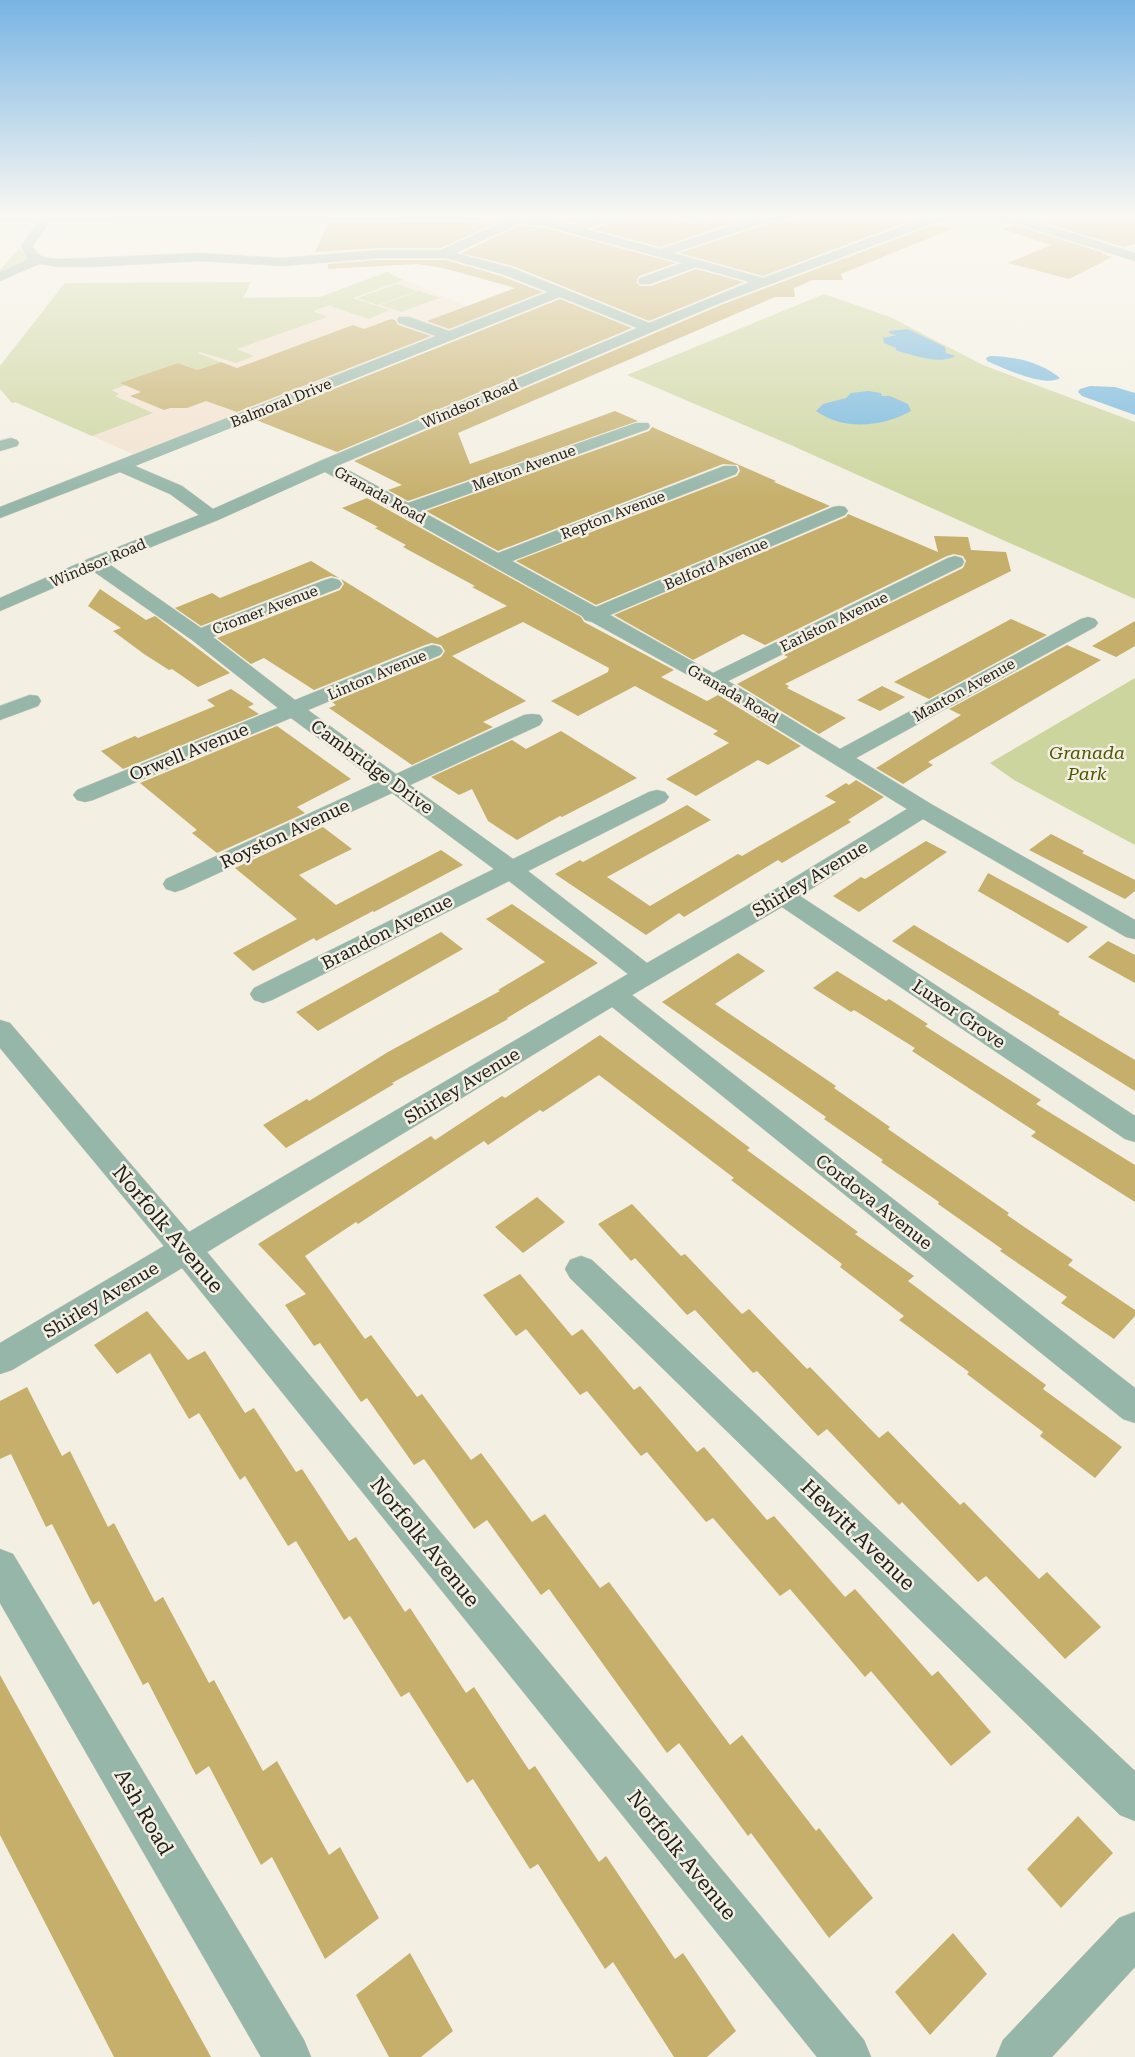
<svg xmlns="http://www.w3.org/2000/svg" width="1135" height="2057" font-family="'Roboto Serif',serif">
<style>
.education{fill:#f3e2d0}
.green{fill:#ccd59e}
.water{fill:#70b5dd}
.building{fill:#c6af6b}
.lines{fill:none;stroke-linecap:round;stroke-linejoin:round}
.minor-casing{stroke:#cdcabe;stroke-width:1}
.minor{fill:#95b6a9;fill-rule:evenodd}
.labels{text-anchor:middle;stroke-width:5;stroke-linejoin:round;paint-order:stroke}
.far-street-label{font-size:15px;fill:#22201c;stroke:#f3efe2}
.street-label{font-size:18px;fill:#22201c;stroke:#f3efe2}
.park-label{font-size:18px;font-style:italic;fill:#4d5501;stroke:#f3efe2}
.near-street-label{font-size:21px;fill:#22201c;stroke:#f3efe2}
</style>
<rect width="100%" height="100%" fill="#f3efe2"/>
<path class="education" d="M387,272L487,315L133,454L15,402L12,403L0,389V366L65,283L251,282L243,298L320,297Z"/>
<path class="green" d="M19,248L31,259L0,273V270Z
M387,272L403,280L352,298L390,310L369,319L330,306L336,303L313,311L327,317L237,349L254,356L236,363L200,352L198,353L220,362L197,370L178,363L121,383L126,385L112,390L119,394L115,396L153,413L92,436L15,402L12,403L0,389V366L65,283L251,282L243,298L320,297Z
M397,284L417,291L378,305L358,298Z
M419,291L440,298L401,312L380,305Z
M824,294L890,317L983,365L1135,422V599L793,446L627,375Z
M1135,678V845L1014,780L990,763Z"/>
<path class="water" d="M908,329L945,347L946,353L955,356C941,365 913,355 898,351L896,350V348L884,343L883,338L896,335L889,333V331Z
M990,356C1014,356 1042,363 1060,378C1044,388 1004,368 987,361L986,358Z
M1090,386L1115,387L1135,393V415L1082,396L1078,392L1080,389Z
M868,391L881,393L882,396H890L908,404L911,411C882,427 844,431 816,411L823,404L846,398L851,393Z"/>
<path class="building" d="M525,214H601L572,223L550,217Z
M627,214H666L667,217L695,225L725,214H741L752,217L660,247L592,229L624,219Z
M810,214H893L915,219L763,276L679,253L773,222L781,224Z
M1038,214H1135V244L1123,247L1035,220L1037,219Z
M477,221L498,222L441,248H380L315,252L328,223H476Z
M936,224L954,228L841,274L843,280H813L794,288L795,297H775L458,433L470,464L615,411L638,421L408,501L388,490L402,485L354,461L721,305Z
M521,225L549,229L676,263L639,276L636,282L640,286H651L696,269L744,282L649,321L513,266L461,253Z
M1015,225L1104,253L1102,254L1112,257L1069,279L1008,263L1051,245L1002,229Z
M380,260H446L501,276L543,292L449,329L427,321L515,288L443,268L417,264L328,269V264Z
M560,299L632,328L337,452L256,420Z
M391,319L395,320L398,325L431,336L237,412L206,401L187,408H170L164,410L130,396L141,392L120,383L178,363L197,370L221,362L237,368L353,325L364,329Z
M652,427L776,481L774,482L830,506L596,605L516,561L737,476L740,471L738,465L723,464L498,551L426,511L649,431Z
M367,498L581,617L584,622L674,670L661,677L707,701L718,695L801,746L768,765L758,760L696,796L666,779L729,743L713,734L718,731L635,686L578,716L551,701L608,672L609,668L523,622L452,656L526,701L483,722L493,727L412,765L329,708L336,705L332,702L441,657L445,651L441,645L432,643L425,645L314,690L264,658L251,664L217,638L340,590L344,584L341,579L437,638L507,606L472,587L475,586L403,547L406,545L375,528L378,527L342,508Z
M848,514L938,552L934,536L968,537L971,550L1006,552L1011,571L785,684L789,686L787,688L846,718L819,734L737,684L788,657L784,655L963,568L966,561L963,556L954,554L947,556L765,645L743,634L693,660L614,615L846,517Z
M311,561L339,578L331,576L324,578L201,626L175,608L212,593L220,598Z
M100,589L146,620L155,616L230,673L198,687L172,669L169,670L144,654L113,631L121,628L88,606Z
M1011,619L1047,635L929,699L894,682Z
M1135,621V646L1116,657L1092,646Z
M1067,645L1101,660L928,762L933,765L903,784L876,768L961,715L949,709Z
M882,686L905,697L880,711L857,700Z
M231,689L254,704L248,707L259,714L123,769L101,751L135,736L138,738L215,706L207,700Z
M277,726L351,779L297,807L305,813L217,853L192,833L197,830L140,783Z
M561,731L637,778L562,817L560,816L517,840L488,821L472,789L459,795L431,777L512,740L526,749Z
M856,780L884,797L848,820L851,822L782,863L778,860L684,917L679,913L646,935L555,874L580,860L583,862L687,805L711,820L607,877L650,906L738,854L742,856L836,802L825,796L846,783L849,785Z
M323,827L352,849L299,875L336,905L441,850L463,865L374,912L373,911L316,941L314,938L253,971L233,953L297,919L235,868Z
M1051,834L1084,851L1082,853L1135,880V891L1125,899L1029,850Z
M926,841L947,852L859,912L833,896L861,877L865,879Z
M988,873L1088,927L1068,943L978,891Z
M512,904L598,963L507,1018L508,1019L392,1083L394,1084L286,1148L263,1125L307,1099L309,1101L388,1052L500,991L498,990L545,962L486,919Z
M914,925L1060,1012L1058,1014L1135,1060V1091L892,941Z
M441,932L463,949L318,1031L296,1012Z
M1108,941L1135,955V983L1088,957Z
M738,953L765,971L715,1004L836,1086L834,1088L890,1127L888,1129L1009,1213L1007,1215L1073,1260L1068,1265L1135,1310V1316L1114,1339L1061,1303L1067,1297L1000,1251L1002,1249L938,1204L939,1202L881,1162L883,1160L824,1119L826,1117L662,1002Z
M837,971L886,1001L889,999L928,1024L925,1026L1041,1100L1036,1104L1135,1165V1202L1031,1136L1036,1132L912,1051L915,1048L854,1010L851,1012L813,988Z
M600,1035L750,1148L747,1150L858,1232L855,1234L914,1276L908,1281L1046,1385L1043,1389L1122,1447L1095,1478L1040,1436L1043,1432L967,1374L969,1372L899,1320L904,1316L840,1267L842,1264L731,1180L734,1178L599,1075L543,1112L540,1110L488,1145L484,1141L358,1224L356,1222L305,1256L365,1339L371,1335L417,1397L422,1394L471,1460L481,1453L532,1522L545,1514L600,1588L609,1582L730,1745L742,1735L816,1831L819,1828L873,1898L829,1938L751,1833L748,1836L679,1743L667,1753L549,1589L541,1595L487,1520L474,1529L424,1459L414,1465L367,1398L361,1402L320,1343L314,1346L285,1305L306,1294L258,1244L431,1136L435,1140L502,1096L505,1098Z
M537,1197L565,1222L523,1253L495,1227Z
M632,1204L681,1256L685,1254L742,1314L749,1309L807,1369L810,1367L879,1438L888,1431L960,1505L964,1502L1039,1579L1047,1572L1101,1627L1065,1659L986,1576L978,1582L902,1502L899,1505L827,1429L818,1436L757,1371L753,1373L695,1310L687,1315L635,1258L631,1261L598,1224Z
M520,1274L572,1336L582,1329L634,1390L640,1386L697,1452L704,1447L767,1520L774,1516L845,1597L855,1589L932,1676L938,1671L991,1732L951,1766L871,1671L865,1677L790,1589L780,1596L713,1518L706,1522L647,1452L641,1456L587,1391L580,1395L526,1329L516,1336L483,1295Z
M147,1311L188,1360L205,1351L245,1413L254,1408L296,1472L302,1469L349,1541L356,1537L405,1612L410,1608L466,1693L474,1687L529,1770L535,1766L599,1862L606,1856L675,1959L683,1953L736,2031L707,2057H674L613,1962L605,1969L538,1864L530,1869L473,1779L467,1783L409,1692L401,1697L350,1616L344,1620L296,1541L288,1546L245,1476L240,1480L199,1413L189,1419L150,1353L117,1374L94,1345Z
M27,1387L62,1456L70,1451L108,1527L114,1523L155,1602L163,1597L209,1683L214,1680L263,1771L277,1761L329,1855L340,1847L379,1918L325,1959L272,1857L261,1865L209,1766L196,1775L148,1682L143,1685L99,1601L93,1605L52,1524L46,1527L11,1454L0,1459V1401Z
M0,1675L211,2057H114L0,1835Z
M1078,1816L1113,1853L1061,1908L1027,1869Z
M953,1933L987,1974L930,2035L895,1992Z
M410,1953L453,2031L421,2057H389L356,1995Z"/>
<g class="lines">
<g class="minor-casing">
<path id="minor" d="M0,214H511L550,219L572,225L607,214H625L623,217L585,229L660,249L766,214H784L782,217L673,253L763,278L934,214H951L949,217L720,303L339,465L408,503L636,423H648L650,426L648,429L421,511L498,553L724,466H736L738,470L736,474L512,561L596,607L833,507L839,506L845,507L848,511L845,515L610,615L713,673L948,558L955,556L962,558L964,562L962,566L728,681L840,749L1081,619L1088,617L1095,619L1098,623L1095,627L856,758L931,804L1135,920V939L1126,937L923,819L800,896L1135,1116V1142L1125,1139L782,907L632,995L1135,1388V1423L1123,1419L612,1007L207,1252L864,2040L871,2057H817L182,1268L12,1370L0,1374V1343L164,1246L0,1048V1020L10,1023L189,1232L628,974L509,881L272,1000L263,1003L254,1000L250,994L254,988L494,869L392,793L184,889L175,892L166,889L163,884L166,879L378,782L291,718L93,800L85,802L77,800L73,795L77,790L278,708L192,640L93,571L0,611V598L88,559L199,515L170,494L120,472L0,518V507L436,336L399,323L397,320L399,317H409L449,331L548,292L502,274L446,258H380L282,266L199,261L91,267H60L39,264L0,281V272L28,259L21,246L38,221L0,222ZM451,219L506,220L441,250H380L282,258L199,253L60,259C48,258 38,259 33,246L51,221ZM521,223L549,227L682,263L640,278L638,281L640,284H650L696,267L750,282L649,323L512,268L456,253ZM560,297L637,328L320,461L213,509L182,486L135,466ZM325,472L582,616L585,620L592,622L706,685L907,809L774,890L647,963L528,871L665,802L669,797L665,792L657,790L649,792L513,859L410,785L540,725L543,720L540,715L532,714L524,715L396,774L308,710L440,655L443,651L440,647L433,645L426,647L295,700L213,637L339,588L342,584L339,580L332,578L325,580L201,628L109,564L218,520Z
M992,214H1010L1135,253V261L994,217Z
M11,438L17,440L19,443L17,446L0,451V441Z
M30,695L38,696L41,701L38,706L0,720V706Z
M581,1256L592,1260L1135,1771V1821L1120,1815L570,1278L565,1269L570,1260Z
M0,1549L13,1554L304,2040L311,2057H261L0,1603Z
M1135,1912V1967L1052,2057H996L1003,2040L1119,1918Z"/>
</g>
<use href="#minor" class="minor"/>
</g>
<linearGradient id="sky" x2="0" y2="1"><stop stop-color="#78b4e4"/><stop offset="0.43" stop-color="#faf8f2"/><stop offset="1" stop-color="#faf8f2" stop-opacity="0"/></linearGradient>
<rect width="1135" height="502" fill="url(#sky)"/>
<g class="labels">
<g class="far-street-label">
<text transform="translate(281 403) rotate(-22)" y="5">Balmoral Drive</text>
<text transform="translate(470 404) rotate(-23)" y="5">Windsor Road</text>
<text transform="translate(524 468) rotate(-20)" y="5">Melton Avenue</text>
<text transform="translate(380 495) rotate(29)" y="5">Granada Road</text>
<text transform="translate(613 515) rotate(-21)" y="5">Repton Avenue</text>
<text transform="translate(98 563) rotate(-23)" y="5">Windsor Road</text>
<text transform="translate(716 564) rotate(-23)" y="5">Belford Avenue</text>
<text transform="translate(265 610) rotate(-21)" y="5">Cromer Avenue</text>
<text transform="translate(834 622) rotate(-26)" y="5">Earlston Avenue</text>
<text transform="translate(377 675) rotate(-23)" y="5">Linton Avenue</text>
<text transform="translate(964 690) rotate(-29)" y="5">Manton Avenue</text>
<text transform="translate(733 694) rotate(30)" y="5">Granada Road</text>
</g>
<g class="street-label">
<text transform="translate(189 752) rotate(-22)" y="6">Orwell Avenue</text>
<text transform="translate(372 767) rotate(36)" y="6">Cambridge Drive</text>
<text transform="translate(285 834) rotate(-25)" y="6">Royston Avenue</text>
<text transform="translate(810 879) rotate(-31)" y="6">Shirley Avenue</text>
<text transform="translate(387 932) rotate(-27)" y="6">Brandon Avenue</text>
<text transform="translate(959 1014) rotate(34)" y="6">Luxor Grove</text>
<text transform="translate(462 1086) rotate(-31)" y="6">Shirley Avenue</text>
<text transform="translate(874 1202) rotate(38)" y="6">Cordova Avenue</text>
<text transform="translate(101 1300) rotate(-31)" y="6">Shirley Avenue</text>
</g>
<g class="park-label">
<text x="1087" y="759">Granada<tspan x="1087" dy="21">Park</tspan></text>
</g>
<g class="near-street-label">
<text transform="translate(168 1229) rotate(50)" y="7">Norfolk Avenue</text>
<text transform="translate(858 1535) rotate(44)" y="7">Hewitt Avenue</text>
<text transform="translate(425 1542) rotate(51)" y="7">Norfolk Avenue</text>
<text transform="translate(144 1812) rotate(60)" y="7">Ash Road</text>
<text transform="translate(682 1855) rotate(51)" y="7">Norfolk Avenue</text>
</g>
</g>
</svg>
